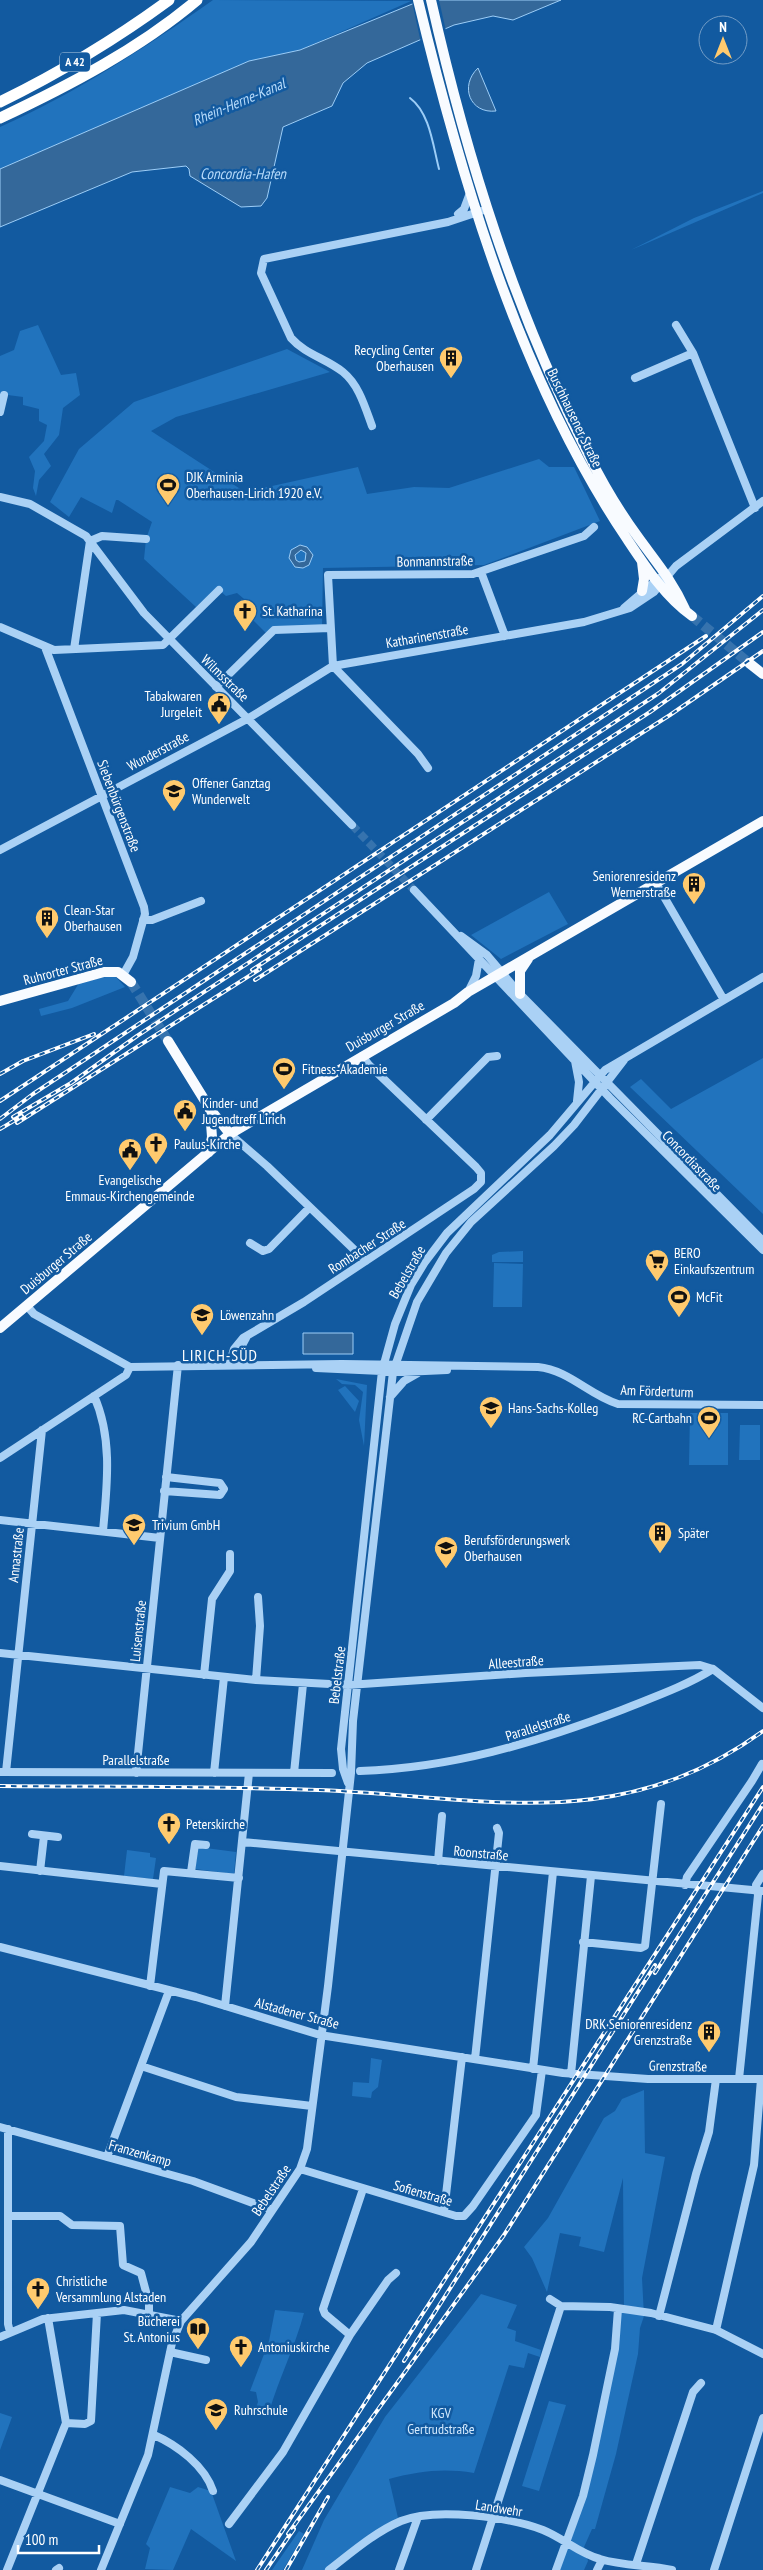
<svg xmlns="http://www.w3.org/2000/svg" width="763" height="2570" font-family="'PT Sans Narrow',sans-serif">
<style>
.green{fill:#2173bd}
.water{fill:#34689a;stroke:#9ccdf7;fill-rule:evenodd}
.pier{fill:#125aa0}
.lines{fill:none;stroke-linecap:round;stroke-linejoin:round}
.stream{stroke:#9ccdf7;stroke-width:2}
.minor-tunnel{stroke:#3673ae;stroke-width:8;stroke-dasharray:8 4;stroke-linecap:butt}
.major-tunnel{stroke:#3673ae;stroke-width:10;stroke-dasharray:10 5;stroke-linecap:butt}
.minor{stroke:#aad1f5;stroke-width:8}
.major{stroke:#f8fbff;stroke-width:10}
.highway{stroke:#fff;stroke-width:11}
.rail-casing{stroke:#fff;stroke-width:4}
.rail{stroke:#125aa0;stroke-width:2;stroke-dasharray:5.5;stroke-linecap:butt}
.labels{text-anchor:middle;stroke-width:5;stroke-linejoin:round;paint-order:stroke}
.shield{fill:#125aa0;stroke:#b8cee2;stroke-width:1}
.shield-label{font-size:12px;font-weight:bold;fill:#fff}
.poi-label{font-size:14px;fill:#fff;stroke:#125aa0;text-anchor:start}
.street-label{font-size:14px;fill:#fff;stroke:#125aa0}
.park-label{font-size:14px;fill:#d3eafe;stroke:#125aa0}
.water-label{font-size:15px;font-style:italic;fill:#b7dbfb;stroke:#125aa0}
.quarter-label{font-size:16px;letter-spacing:1px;fill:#fff;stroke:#125aa0}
</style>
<rect width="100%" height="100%" fill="#125aa0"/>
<path class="green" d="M213,0L411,1L300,50L250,61L0,169V127C76,93 145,48 213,0Z
M763,191V193L631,250L694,218Z
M38,325L61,375L76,373L80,395L63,408L59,435L44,454L51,466L39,480L36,496L33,488L35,471L29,457L44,441L47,425L39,421V409L23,405V397L0,394V356L14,350L20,331Z
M287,349L330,372L176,417L151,431L245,492L358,467L367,494L414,487L449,488L539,459L549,467H574L600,521L484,565L323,568L322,627L266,633L244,611L250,604L237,593L226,596L219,590L213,591L196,607L144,559L146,539L152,522L118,500H116L112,513L81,497L69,517L50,502L79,449L134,402Z
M549,892L568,924L501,959L471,935Z
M114,975L125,987L72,1008L41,1016L39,1009L68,1001L79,983Z
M763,1058V1214L630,1087L641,1079L671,1109Z
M523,1251V1262H492V1255L499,1252Z
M494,1263L523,1264L522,1307H493Z
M336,1379L367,1385L364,1446L359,1420L363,1392L355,1385L342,1384Z
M345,1386L359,1401L355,1412L338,1390Z
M690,1413H728V1465H689Z
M740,1425H760V1460H739Z
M198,1847L236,1852L234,1874L195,1869Z
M127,1850L150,1853V1857L156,1858L153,1879L124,1876Z
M371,2058L382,2060L378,2087L372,2092L371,2098L352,2096L353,2082L369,2083Z
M644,2090L645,2153L665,2157L642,2278L644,2316L640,2328L638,2354L616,2454L595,2529H592L584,2547L588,2561L584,2570H556L593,2455L618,2314L624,2310L623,2178L604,2252L579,2246L581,2237L560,2233L547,2292L532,2258L524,2247L548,2218L604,2118L615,2111L622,2099Z
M481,2294L517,2305L507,2328L516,2331L515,2341L541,2350L540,2357L528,2353L524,2368L509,2365L474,2473C443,2468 420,2471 389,2479L398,2518L325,2570H302L324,2520L385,2417Z
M275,2310L304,2313C295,2347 279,2378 269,2412L256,2408L258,2402L256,2392L250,2391L269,2341Z
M549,2401L566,2405L539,2491L522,2486Z
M0,2413L12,2417L0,2450Z
M170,2487L190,2493L198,2487L211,2491L236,2561L191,2529L173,2570L145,2569L150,2548L146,2544Z
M299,2531L304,2534L283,2570H272Z"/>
<path class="water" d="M422,0H561L513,20L493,16L454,25L367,63L343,83L332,106L283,127L267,198L261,206L241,207L190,176L189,169L186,166L132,172L0,227V169L249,61L300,50Z
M478,68L496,111C470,114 459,86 478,68Z
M300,545L307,547L313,555L309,565L303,568L295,567L289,558L291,550ZM301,550L306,553L305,561L299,562L296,560L295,555Z
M303,1333H353V1354H303Z"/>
<path class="pier" d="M416,0H439L446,31L421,43L412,2Z"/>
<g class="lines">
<path class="stream" d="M410,98C430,113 433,146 439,169"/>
<path class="minor-tunnel" d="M352,825L414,890"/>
<path class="major-tunnel" d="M692,616L749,663
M131,982L168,1041"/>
<path class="minor" d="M458,214L464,209L470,193
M676,325L693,353
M635,378L693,353L755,508
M0,412L4,395
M372,426C365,407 359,385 343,372C327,359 305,354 291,338L261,273L264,259L448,222L481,211
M0,497L30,504L86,536L144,613L352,825
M90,541L102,536L146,539
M481,572L505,636
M624,608L659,578
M0,627L54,650L163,645L219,590
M45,647L144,907L145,914L133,957L123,975
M74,649L90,541
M216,687L274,630L330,628
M428,768L418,754L333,666L328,575L473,574L584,536L594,527
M0,850L249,718L333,666L584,622L630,608L654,592L676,566L763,501
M656,883L724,1000
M414,890L610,1098L763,1250
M143,920H152L201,901
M461,936L487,955L520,994L763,1241
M468,992L476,976L479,959
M575,1061L579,1082L577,1101
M426,1120L488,1057L497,1056
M230,1134L267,1166L366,1261
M250,1243L263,1251L269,1249L310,1207
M27,1306L34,1314L130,1367L342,1364L538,1367C569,1370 589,1395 618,1404L763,1405
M229,1365L234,1349L243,1338L304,1302L474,1189L481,1182V1173L476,1167L369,1065L362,1056
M237,1365L240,1349L246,1338
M316,1368L403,1372L447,1370
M94,1396C113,1438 107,1486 103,1531
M390,1397L404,1381L418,1373
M0,1458L126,1375L130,1367
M164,1491L220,1495L224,1489L220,1483L166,1477
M0,1520L160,1538
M0,1653L256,1680L348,1685L526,1673L700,1665L713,1669L763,1708
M204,1675L212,1599L230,1571V1554
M256,1680L260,1626L258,1597
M360,1771C451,1768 535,1743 619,1711C651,1698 684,1687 713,1669
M0,1772L332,1773
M6,1772L42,1430
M136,1773L178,1365
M214,1773L224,1677
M294,1773L303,1684
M348,1783L343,1769L341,1749L382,1371L395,1324L411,1285L425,1262L447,1233L550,1135L605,1070L763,977
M32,1834L58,1837
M243,1842L763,1891
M438,1861L442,1816
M0,1866L162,1884
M40,1871L44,1836
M191,1872L195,1844L206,1845
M685,1885L687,1877L752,1781L762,1764
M583,1942L641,1948L645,1946L661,1804
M0,1947L196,1997L320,2035L563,2073L648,2079H763
M150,1986L164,1871L239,1878
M225,2006L249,1773
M475,2059L499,1833L497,1828
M141,2066L236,2097L312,2106
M533,2069L553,1872
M571,2074L591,1876
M739,2079L758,1895L756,1885L763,1874
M0,2127L193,2181L272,2210
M8,2129V2324L10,2332
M107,2157L169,1991
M300,2169L456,2216H464L473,2206L536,2115L542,2070
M444,2212L462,2057
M8,2216H60L72,2225L120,2226L123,2265L141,2273L149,2303V2314
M550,2299L561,2306L610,2307L651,2313L716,2330L763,2354
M659,2316L696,2174L709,2132L716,2079
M716,2330L754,2165L761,2079
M350,2335L325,2314L323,2309L363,2189
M0,2337L43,2319L124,2310L181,2321
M170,2352L206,2360
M66,2423L85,2424L91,2421L97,2313
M154,2435C177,2445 205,2466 213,2491
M0,2480L120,2524
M229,2524L283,2452L350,2335L388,2280L396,2273
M636,2564L693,2392L701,2383
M7,2570L66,2423L48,2318
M56,2570L59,2568
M101,2570L148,2455L172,2343L181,2321L251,2242L300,2169L307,2149L328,1986L351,1773L353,1721L393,1372L417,1302L446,1253L471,1222L554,1146L574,1125L624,1060
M329,2570C351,2553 375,2532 401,2521C435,2507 509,2517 543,2530C563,2538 580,2554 600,2559C623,2566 648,2565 672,2570
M399,2570L418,2517
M476,2570L561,2306
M556,2570L583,2496L593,2455L615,2349L618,2309
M597,2570L602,2560
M714,2570L763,2418"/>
<path class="major" d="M418,0C462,182 521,382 627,539C645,566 665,597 692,616
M431,0C467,159 514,310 589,456C603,484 619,511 638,537C656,562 672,580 685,609
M642,591L644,579L642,562
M749,663L763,674
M520,994V971L528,959
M0,1001L104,972H118L131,982
M168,1041L210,1109L230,1134
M209,1152L212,1137L210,1110
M0,1328L230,1134L454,1003L468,992L763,821"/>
<path class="highway" d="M0,102C59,73 116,39 169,0
M0,118C68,86 139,49 197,0"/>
<g class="rail-casing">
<path id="rail" d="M252,970L650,712L763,632
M255,980L670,715L763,651
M0,1074L23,1061L94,1034
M0,1101L706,636
M13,1117L71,1083L137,1036L659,693L763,610
M0,1119L33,1094L682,664L763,596
M17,1123L260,969
M0,1129L22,1116
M0,1786C106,1787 212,1786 317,1790C483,1796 617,1837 763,1731
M655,1973L763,1804
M404,2361L655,1965
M288,2534L504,2235L763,1826
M257,2570L763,1787
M266,2570L294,2529
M286,2570L328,2497"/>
</g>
<use href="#rail" class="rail"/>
</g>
<defs>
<g id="building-pin" transform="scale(1.25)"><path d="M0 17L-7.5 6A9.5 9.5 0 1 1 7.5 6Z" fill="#ffca6e" stroke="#125aa0"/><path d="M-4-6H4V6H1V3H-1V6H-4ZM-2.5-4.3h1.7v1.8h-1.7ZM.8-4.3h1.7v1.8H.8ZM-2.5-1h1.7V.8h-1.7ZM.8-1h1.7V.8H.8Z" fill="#111"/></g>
<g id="stadium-pin" transform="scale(1.25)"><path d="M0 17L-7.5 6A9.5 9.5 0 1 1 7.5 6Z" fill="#ffca6e" stroke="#125aa0"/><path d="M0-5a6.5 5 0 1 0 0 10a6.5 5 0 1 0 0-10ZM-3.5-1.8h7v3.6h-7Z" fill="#111"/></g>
<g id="church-pin" transform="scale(1.25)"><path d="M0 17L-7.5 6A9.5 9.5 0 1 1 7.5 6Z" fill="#ffca6e" stroke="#125aa0"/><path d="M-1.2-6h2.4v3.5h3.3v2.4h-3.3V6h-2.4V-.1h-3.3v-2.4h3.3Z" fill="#111"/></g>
<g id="civic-pin" transform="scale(1.25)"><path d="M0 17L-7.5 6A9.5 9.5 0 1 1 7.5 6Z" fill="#ffca6e" stroke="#125aa0"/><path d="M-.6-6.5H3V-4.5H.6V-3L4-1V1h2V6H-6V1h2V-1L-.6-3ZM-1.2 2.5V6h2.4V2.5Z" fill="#111"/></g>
<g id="school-pin" transform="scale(1.25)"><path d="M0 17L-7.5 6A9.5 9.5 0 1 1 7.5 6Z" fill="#ffca6e" stroke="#125aa0"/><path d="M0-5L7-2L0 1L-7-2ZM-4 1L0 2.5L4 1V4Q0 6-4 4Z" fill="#111"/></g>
<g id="supermarket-pin" transform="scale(1.25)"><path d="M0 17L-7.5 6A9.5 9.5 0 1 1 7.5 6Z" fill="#ffca6e" stroke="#125aa0"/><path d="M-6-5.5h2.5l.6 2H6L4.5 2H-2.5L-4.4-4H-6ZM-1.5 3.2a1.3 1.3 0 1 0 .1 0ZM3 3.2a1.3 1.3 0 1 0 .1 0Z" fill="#111"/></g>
<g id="university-pin" transform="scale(1.25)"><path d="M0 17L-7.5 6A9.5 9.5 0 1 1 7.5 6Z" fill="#ffca6e" stroke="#125aa0"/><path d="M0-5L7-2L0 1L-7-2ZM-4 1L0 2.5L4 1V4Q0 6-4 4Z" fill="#111"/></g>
<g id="library-pin" transform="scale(1.25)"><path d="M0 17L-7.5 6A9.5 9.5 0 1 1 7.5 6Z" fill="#ffca6e" stroke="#125aa0"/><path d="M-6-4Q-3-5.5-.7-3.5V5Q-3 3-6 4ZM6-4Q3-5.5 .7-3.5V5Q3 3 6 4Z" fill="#111"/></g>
</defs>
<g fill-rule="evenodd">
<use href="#building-pin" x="451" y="358"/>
<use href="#stadium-pin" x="168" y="485"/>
<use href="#church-pin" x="245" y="611"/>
<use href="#civic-pin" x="219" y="704"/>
<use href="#school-pin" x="174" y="791"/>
<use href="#building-pin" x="694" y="884"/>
<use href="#building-pin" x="47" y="918"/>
<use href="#stadium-pin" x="284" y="1069"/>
<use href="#civic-pin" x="185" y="1111"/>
<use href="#church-pin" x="156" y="1144"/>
<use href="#civic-pin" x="130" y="1150"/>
<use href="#supermarket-pin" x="657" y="1261"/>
<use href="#stadium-pin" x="679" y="1297"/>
<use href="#school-pin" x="202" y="1315"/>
<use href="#school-pin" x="491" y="1408"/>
<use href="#stadium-pin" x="709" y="1418"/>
<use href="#school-pin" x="134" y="1525"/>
<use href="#building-pin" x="660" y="1533"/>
<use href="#university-pin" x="446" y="1548"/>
<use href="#church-pin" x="169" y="1824"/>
<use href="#building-pin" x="709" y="2032"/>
<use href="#church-pin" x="38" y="2289"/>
<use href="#library-pin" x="198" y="2329"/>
<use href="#church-pin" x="241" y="2347"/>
<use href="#school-pin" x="216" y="2410"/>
</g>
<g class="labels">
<rect class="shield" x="60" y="52.5" width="30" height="19" rx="4"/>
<g class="shield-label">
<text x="75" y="66">A 42</text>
</g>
<g class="poi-label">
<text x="434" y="355" text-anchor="end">Recycling Center<tspan x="434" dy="16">Oberhausen</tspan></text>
<text x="186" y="482">DJK Arminia<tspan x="186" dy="16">Oberhausen-Lirich 1920 e.V.</tspan></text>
<text x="262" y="616">St. Katharina</text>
<text x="202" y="701" text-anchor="end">Tabakwaren<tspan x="202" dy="16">Jurgeleit</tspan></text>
<text x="192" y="788">Offener Ganztag<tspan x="192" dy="16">Wunderwelt</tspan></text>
<text x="676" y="881" text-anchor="end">Seniorenresidenz<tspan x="676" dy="16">Wernerstraße</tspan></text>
<text x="64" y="915">Clean-Star<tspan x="64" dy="16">Oberhausen</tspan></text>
<text x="302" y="1074">Fitness-Akademie</text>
<text x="202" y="1108">Kinder- und<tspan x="202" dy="16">Jugendtreff Lirich</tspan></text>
<text x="174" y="1149">Paulus-Kirche</text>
<text x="130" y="1185" text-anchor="middle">Evangelische<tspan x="130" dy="16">Emmaus-Kirchengemeinde</tspan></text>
<text x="674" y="1258">BERO<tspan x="674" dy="16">Einkaufszentrum</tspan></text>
<text x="696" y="1302">McFit</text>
<text x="220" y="1320">Löwenzahn</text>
<text x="508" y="1413">Hans-Sachs-Kolleg</text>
<text x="692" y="1423" text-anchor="end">RC-Cartbahn</text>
<text x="152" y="1530">Trivium GmbH</text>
<text x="678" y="1538">Später</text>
<text x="464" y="1545">Berufsförderungswerk<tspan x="464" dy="16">Oberhausen</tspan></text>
<text x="186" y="1829">Peterskirche</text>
<text x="692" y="2029" text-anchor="end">DRK Seniorenresidenz<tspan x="692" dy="16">Grenzstraße</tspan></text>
<text x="56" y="2286">Christliche<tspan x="56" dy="16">Versammlung Alstaden</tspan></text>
<text x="180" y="2326" text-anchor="end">Bücherei<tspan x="180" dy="16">St. Antonius</tspan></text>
<text x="258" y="2352">Antoniuskirche</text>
<text x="234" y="2415">Ruhrschule</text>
</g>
<g class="street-label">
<text transform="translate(575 418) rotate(64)" y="5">Buschhausener Straße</text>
<text transform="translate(435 561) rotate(-1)" y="5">Bonmannstraße</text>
<text transform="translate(427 636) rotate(-10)" y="5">Katharinenstraße</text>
<text transform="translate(225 678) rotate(44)" y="5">Wilmsstraße</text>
<text transform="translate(158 751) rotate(-28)" y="5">Wunderstraße</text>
<text transform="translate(119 806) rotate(69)" y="5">Siebenbürgenstraße</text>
<text transform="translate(63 970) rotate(-15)" y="5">Ruhrorter Straße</text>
<text transform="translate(385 1026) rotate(-30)" y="5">Duisburger Straße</text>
<text transform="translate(692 1161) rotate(46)" y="5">Concordiastraße</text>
<text transform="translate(367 1246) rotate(-33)" y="5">Rombacher Straße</text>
<text transform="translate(56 1263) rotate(-40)" y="5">Duisburger Straße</text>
<text transform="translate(407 1272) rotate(-60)" y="5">Bebelstraße</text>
<text transform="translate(657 1391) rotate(2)" y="5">Am Förderturm</text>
<text transform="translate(16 1555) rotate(-84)" y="5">Annastraße</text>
<text transform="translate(138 1631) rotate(-84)" y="5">Luisenstraße</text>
<text transform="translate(516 1662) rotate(-4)" y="5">Alleestraße</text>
<text transform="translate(337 1675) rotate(-83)" y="5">Bebelstraße</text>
<text transform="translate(538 1726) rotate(-18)" y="5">Parallelstraße</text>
<text x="136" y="1765">Parallelstraße</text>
<text transform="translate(481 1853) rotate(5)" y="5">Roonstraße</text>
<text transform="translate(297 2013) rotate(15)" y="5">Alstadener Straße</text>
<text transform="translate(678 2066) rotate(1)" y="5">Grenzstraße</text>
<text transform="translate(140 2153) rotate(16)" y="5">Franzenkamp</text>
<text transform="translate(271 2190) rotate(-56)" y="5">Bebelstraße</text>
<text transform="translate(423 2193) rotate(16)" y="5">Sofienstraße</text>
<text transform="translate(499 2508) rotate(9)" y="5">Landwehr</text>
</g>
<g class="park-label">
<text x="441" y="2418">KGV<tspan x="441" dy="16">Gertrudstraße</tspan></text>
</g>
<g class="water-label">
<text transform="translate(239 102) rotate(-23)" y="5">Rhein-Herne-Kanal</text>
<text x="243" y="179">Concordia-Hafen</text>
</g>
<g class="quarter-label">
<text x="220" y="1361">LIRICH-SÜD</text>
</g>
</g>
<g transform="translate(723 40)"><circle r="24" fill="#125aa0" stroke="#719cc6"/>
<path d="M0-4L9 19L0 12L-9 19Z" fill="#ffca6e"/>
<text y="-8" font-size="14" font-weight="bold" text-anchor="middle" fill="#ffffff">N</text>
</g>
<path d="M18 2545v8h81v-8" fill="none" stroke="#ffffff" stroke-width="2.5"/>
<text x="25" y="2545" font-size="15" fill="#ffffff" stroke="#125aa0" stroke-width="4" paint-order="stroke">100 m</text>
</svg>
